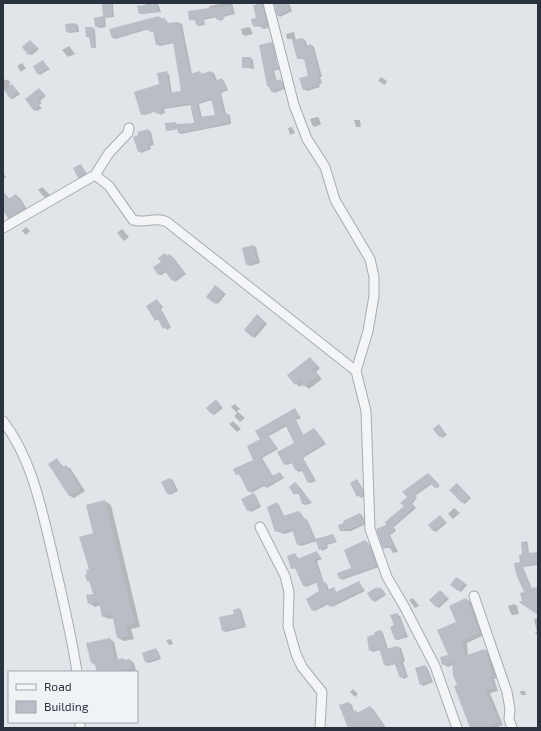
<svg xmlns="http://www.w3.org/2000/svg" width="541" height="731" font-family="'Exo 2',sans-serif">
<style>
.shadow{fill:#0003;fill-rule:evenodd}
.building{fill:#b9bdc5;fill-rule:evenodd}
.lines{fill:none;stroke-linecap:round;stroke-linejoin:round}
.street-casing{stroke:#a7abb3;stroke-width:11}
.street{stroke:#f3f5f7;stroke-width:9}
</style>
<rect width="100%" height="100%" fill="#e1e4e9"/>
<path class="shadow" d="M102,3H113L114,17L105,18L106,27L99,28L96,26L95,18L104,17Z
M153,3L158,4L161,12L142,14L140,13Z
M225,3H232L235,14L223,17L224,19L220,21L217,17L204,20L205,25L199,26L197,25L196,21L190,19L210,10L209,6Z
M257,3H266L270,27L264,29L262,27L255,26Z
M276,3H289L292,11L280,17L278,15Z
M159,17L167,21L168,24L179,23L182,24L192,74L200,72L203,75L211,72L214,73L217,81L222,80L224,81L228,90L221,93L226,114L230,115L231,124L181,134L178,132V129L168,131L176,123L177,125L195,124L191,105L164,109L165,113L160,115L157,111L145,115L142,114L166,72L169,74L172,94L182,92L174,43L160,46L157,45L154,32H151L149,29L115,39L112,37L110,30ZM212,100L216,116L202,118L199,104Z
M75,24L78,25L79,32L69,33L67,31L66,25Z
M249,27L251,29L253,34L245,36L242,34L241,29Z
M86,28L95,29L96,48L92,47L90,37L87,36Z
M294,32L296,40L303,39L306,41L307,46L311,45L314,47L322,77H320L322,83L319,84L320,87L307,91L304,89L309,76L305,60L298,58L292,39H287L286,34Z
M30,41L39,49L32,55L29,54Z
M272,43L274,45L277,64L280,69L274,71L277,81L284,82L285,89L274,93L268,86Z
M69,46L75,54L68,57L62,50Z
M251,58L253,60L254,69L243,67Z
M43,62L50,69L40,75L37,73Z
M22,63L26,68L21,72L17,66Z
M381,77L387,81L385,85L378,81Z
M3,79L10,81L9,88L12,85L20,94L13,99L10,98L3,88Z
M39,89L46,96L40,101L42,103L39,105L42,108L37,111L35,110Z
M317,117L319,118L321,124L315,127L312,125L310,119Z
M354,120H360L361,127H356Z
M292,127L295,133L290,135L288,128Z
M148,130L151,132L154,145L150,146L151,149L141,153L139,151Z
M81,165L88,175L82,179L79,177Z
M3,173L6,177L3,179Z
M42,187L50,195L45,198L38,190Z
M5,194L10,199L16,195L20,198L28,211L13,220L9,218L3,208V195Z
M26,227L30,231L26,235L22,231Z
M122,229L129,237L124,241L117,233Z
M253,246L256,247L260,263L250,266L247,264Z
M165,255L173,257L186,274L175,282L167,272L161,275L158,274Z
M217,288L226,294L218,304L216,303Z
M157,300L163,307L161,309L171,327L167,330L160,320H156Z
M260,317L267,324L255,338L252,336Z
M310,358L320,368L316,372L322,379L309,389L303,384L300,387L296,384Z
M216,401L223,408L214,415L211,413Z
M235,404L240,409L237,411L245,418L240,422L234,416L237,413L231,407Z
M295,409L301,418L296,420L304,436L314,429L326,444L303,458L316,481L311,483L309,482L303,470L300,472L297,471L292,463L287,465L285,464L295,443L287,426L269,436L278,449L262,458L273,476L280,473L284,478L267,488L264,486L251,493L241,475L237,474L254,460L262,439Z
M233,421L241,429L237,432L229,424Z
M439,425L447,435L442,438L434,429Z
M57,460L64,467L66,466L70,468L85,491L74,498L70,496L49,464Z
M430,475L440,486L437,488L432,484L415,496L417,498L412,504L416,508L394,527L396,531L390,535L398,552L393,553L390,548H384L388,525L405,506L402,503Z
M170,479L173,480L178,491L170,495L167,493Z
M357,480L365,492V496L361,498L351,484Z
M296,483L298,485L312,503L305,505L303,504L299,494H295Z
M457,484L471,498L465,504L462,502Z
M253,494L256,496L261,507L251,512L248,510Z
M105,501L111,505L140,627L131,629L134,639L124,641L118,638L114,618L109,619L103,616L101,605L95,607L89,603L94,594L90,582L88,580L94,534Z
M276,503L279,505L284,516L299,512L301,513L305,520L308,521L316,540L333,535L337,542L327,545L328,548L322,551L317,541L301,546L298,544L294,531L284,534L276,531Z
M454,508L460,513L453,519L448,514Z
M360,514L362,515L366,524L351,531H341L339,526Z
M440,516L447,523L436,532L433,530Z
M365,541L371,546L379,567L342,580L340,578L352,569Z
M527,542L528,543L529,554L538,553V565L523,567L538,603V614L523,601L526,593L521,563Z
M317,552L322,559L317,561L323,580H322L327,584L329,591L334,589L337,593L359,582L365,591L332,607L329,604L315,611L313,610L321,592L318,582L306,587L304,585L297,569L292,568L295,554L299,559Z
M459,579L467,585L461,592L451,585Z
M377,588L383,590L386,595L375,602L373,600Z
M440,591L449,599L439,608L436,606Z
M413,598L419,606L415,608L409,600Z
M466,599L471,602L484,635L467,643L468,656L485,650L490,653L497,678L494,679L498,691L490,693L503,725L495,728H471L453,665L448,667L443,664L449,656Z
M514,604L517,606L519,614L513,615L511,614L508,606Z
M239,609L241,610L246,627L226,632L223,631Z
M397,614L400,616L408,637L398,640L396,639L395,626Z
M538,618V637L535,632H537L534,619Z
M380,631L383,633L388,649L398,647L401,648L405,661L403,662L408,677L404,679L401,677L396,664L387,666L384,664L380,650L373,652L370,650Z
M110,639L114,642L118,660H130L134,663L136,670L130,672H98L96,665L92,663Z
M171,639L173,644L169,645L166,640Z
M156,650L158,651L161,659L149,663L146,662Z
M425,666L427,667L433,682L423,686L421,684Z
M353,689L358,694L355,697L350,692Z
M520,691H525L526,695H521Z
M349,703L352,705L354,712L358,713L370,707L373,709L385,726L384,728H350Z"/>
<path class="building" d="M102,3H111L112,16L103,17L104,25L95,27L94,18L103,16Z
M145,3H156L158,11L139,14L137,6L145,5Z
M256,3H262L268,28L262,29L261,25L254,27L252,24L251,19L256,18L253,5H256Z
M274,3H288L290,10L277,16Z
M231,5L233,13L222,16L223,18L217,20L215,16L202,19L203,25H196L195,20H189L188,11Z
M159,16L160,19L165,18L166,23L179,22L190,74L200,71L201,74L211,71L215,81L222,78L226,89L219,91L224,113H227L229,123L178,133L177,124L194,123L190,103L162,108L163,112L156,114L155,110L141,115L134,92L159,84L157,73L167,71L170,93L181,91L173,42L156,45L153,31H148V28L112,38L109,29ZM211,99L215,115L200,117L197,103Z
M75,23L76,31L66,32L65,24Z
M85,27H93L94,48H91L89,37H86Z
M303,38L305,46L311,44L320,75L317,76L319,82L316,83L317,86L303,90L299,78L308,76L304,59H297L292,40Z
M30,40L37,47L28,55L22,47Z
M272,42L275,62H277L278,68L272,70L275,81L281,79L283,88L271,92L269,86H267L259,45Z
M242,57H251V68H242Z
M43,60L48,68L37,74L33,66Z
M12,84L18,92L10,98L4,90Z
M39,88L44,94L38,99L40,101L37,103L40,106L34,111L25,99Z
M176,122L177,129L166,131L165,123Z
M148,129L152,143L148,145L149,148L138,152L133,137L138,135V132Z
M81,164L86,173L78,178L73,168Z
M3,190L8,199L16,194L24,209L8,218L3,210Z
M253,245L258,261L246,265L242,248Z
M165,253L167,256L170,254L184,272L172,281L164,270L158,275L153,267L161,262L158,258Z
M215,285L224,292L215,304L206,297Z
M157,299L161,306L159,307L169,326L163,329L158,319L155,321L146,306Z
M257,314L265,322L252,337L244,330Z
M310,357L317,365L312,369L318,376L304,387L299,381L295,385L287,375Z
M216,399L221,406L211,414L206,408Z
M295,408L299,416L295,418L303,435L314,428L325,442L301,457L314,480L308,483L301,469L296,471L290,461L284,465L277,452L294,443L285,424L268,434L276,448L260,457L272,476L280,472L283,477L263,487L262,485L248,492L239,474L236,475L233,469L253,460L247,446L260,439L255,431Z
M439,424L445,433L439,437L433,429Z
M57,458L62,467L66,465L81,488L69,496L48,464Z
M428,473L439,484L435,488L430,483L414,494L416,497L411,502L414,506L393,526L395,530L388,534L393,545L383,549L376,529L386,525L385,522L404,506L400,503L407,497L402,492Z
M170,478L176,490L167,494L161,482Z
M357,479L363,489V494L357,497L350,483Z
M295,482L301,489L310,502L302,504L298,492L294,495L289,487Z
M457,483L469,496L462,503L449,490Z
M254,493L259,505L247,511L241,499Z
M105,500L135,624L126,626L129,636L117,638L112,614L102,617L99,602L88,604L86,595L93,594L89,581H87L85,575L87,574L86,570L89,569L79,537L93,533L86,505Z
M277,502L283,516L299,511L303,520L306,518L308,522L314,540L297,545L292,529L281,533L280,530L275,532L267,507Z
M360,513L364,523L347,530V529L340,531L338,525L344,523L343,521Z
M440,515L445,521L433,531L428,525Z
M333,534L336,541L325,544L327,547L319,550L315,539Z
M365,540L369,544L377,566L339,579L337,573L351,568L344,550Z
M527,541L528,553L538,552V564L522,566L531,588L538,587V615L519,602L522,601L520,593L524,592L516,574L514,563L520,562L519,555L522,554L521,542Z
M317,551L319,558L314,560L321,578L303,586L295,568L291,569L287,556L295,553L297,559Z
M456,577L465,583L458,591L450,585Z
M321,579L322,582H325L327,590L334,587L336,592L359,581L363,589L329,607L327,602L312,611L306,599L319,591L316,581Z
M377,587L378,589L380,587L384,593L372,601L367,593Z
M440,590L447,597L436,607L429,600Z
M466,598L480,632L463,640L464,656L485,649L493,676L490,677L494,688L486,691L499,722L484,728H470L454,686L457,685L453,675L452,662L442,665L440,657L448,655L437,630L456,622L449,606Z
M239,608L244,626L222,631L219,617L234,614L233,610Z
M397,613L406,635L395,640L390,627L394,625L390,615Z
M381,630L386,649L398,646L402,660H400L406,675L400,678L394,662L384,665L379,648L369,651L367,637L375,634L374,632Z
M110,638L115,660L124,658V660L130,659L132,668L126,669L127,672H97L94,662L91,663L86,643Z
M156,648L159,658L145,662L142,653Z
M425,665L431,681L420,685L415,668Z
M349,702L352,712L356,710L357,713L370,706L384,728H348L339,705Z"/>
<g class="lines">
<g class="street-casing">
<path id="street" d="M268,3L294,105L307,139L325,167L335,200L370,259L374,277V296L368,331L356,371L366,411L370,529L387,577L404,606L435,666L457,728
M95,175L109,186L133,220C145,224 156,216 167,222L356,371
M3,228L95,175L109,153L128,133L129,128
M3,421C32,459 41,507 52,552C61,592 71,632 77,672
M260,527L285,576L289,592L288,626L296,654L302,667L322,692L320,728
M474,596L507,692L510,709L509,719L512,728
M80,722V728"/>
</g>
<use href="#street" class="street"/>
</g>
<rect width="541" height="731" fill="none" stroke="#2b323f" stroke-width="8"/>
<rect x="8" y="671" width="130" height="52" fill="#f0f3f6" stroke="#a1a6ad"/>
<rect x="16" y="684" width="20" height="6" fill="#f3f5f7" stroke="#a1a6ad"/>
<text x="44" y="691" font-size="12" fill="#2b323f">Road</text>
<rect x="16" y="701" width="20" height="12" fill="#b9bdc5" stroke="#a1a6ad"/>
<text x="44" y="711" font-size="12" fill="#2b323f">Building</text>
</svg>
